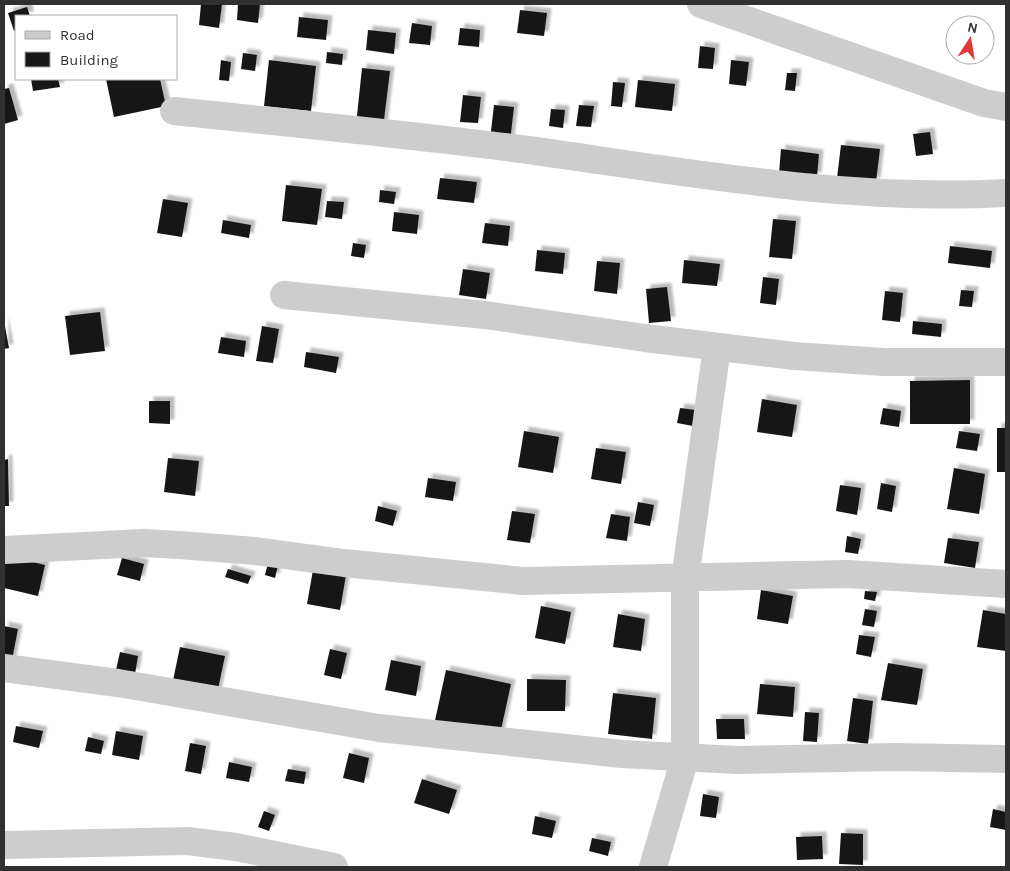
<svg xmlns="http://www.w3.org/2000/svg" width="1010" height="871" font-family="Karla,sans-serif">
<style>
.building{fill:#171717;filter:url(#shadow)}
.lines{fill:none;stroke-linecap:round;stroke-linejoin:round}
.minor{stroke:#cdcdcd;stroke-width:28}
</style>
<defs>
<filter id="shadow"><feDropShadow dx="4.5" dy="-4.5" stdDeviation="1" flood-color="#0004"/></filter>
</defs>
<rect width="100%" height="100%" fill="#fff"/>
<path class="building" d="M201,4H222L219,28L199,25Z
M238,4H260L258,23L237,20Z
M27,7L30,16H16V30L14,31L8,13Z
M520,10L547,13L544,36L517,33Z
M299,17L328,20L326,40L297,37Z
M412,23L432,26L430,45L409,43Z
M460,28L480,30L479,47L458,45Z
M368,30L396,33L394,54L366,50Z
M700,46L715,48L713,69L698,68Z
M327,52L343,54L342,65L326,63Z
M243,53L257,55L255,71L241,69Z
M221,60L231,62L229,81L219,80Z
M269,60L316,66L311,111L264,106Z
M731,60L749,62L746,86L729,84Z
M362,68L390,71L383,128L356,125Z
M787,73H797L795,91L785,90Z
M31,79H58L60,87L33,91Z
M106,79H160L166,106L114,117Z
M638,80L675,84L672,111L635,107Z
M613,82L625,83L622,107L611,106Z
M9,88L18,120L4,124V89Z
M463,95L481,97L478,123L460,122Z
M494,105L514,107L510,142L490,140Z
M579,105L594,106L591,127L576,126Z
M551,109L565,110L563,128L549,126Z
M930,132L933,154L916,156L913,134Z
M841,145L880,149L876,182L837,178Z
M781,149L819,154L817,177L779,173Z
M440,178L477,182L474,203L437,199Z
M286,185L322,189L317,225L282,221Z
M380,190L396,192L394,204L379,202Z
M163,199L188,203L182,237L157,233Z
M327,201L344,202L342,219L325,217Z
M394,212L419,215L417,234L392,231Z
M773,219L796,221L792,259L769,257Z
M223,220L251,225L249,238L221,233Z
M485,223L510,226L508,246L482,243Z
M353,243L366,245L364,258L351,256Z
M950,246L992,251L990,268L948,263Z
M537,250L565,253L563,274L535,271Z
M684,260L720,264L717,286L682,283Z
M597,261L620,263L617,294L594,291Z
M463,269L490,273L486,299L459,295Z
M763,277L779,279L776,305L760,303Z
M667,287L671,321L649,323L646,289Z
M961,290L974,291L972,307L959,306Z
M885,291L903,293L900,322L882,320Z
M100,312L105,351L70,355L65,316Z
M4,321L9,348L4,349Z
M913,321L942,324L941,337L912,334Z
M262,326L279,329L273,363L256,361Z
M221,337L246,341L244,357L218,353Z
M306,352L339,357L336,373L304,367Z
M970,380V424H910V381Z
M762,399L797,405L792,437L757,432Z
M149,401H170V424L149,423Z
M680,408L696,410L693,426L677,423Z
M883,408L901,411L899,427L880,424Z
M997,428H1006V472H997Z
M524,431L559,437L553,473L518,467Z
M959,431L980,434L977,451L956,448Z
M596,448L626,452L621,484L591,479Z
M168,458L199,461L195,496L164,492Z
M8,459L9,506H4V460Z
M954,468L985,474L979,514L947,509Z
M428,478L456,482L453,501L425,497Z
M881,483L896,486L892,512L877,509Z
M840,485L861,488L857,515L836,511Z
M638,502L654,505L650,526L634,523Z
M378,506L397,511L393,526L375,521Z
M512,511L535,514L530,543L507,540Z
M611,514L630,517L627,541L606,538Z
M847,536L861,539L858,554L845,552Z
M948,538L979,542L975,568L944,563Z
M4,555L45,565L38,596L4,588Z
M270,555L280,557L275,578L265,575Z
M122,558L144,564L140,581L117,575Z
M228,569L251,576L248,584L225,577Z
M313,570L346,575L340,610L307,604Z
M761,590L793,596L788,624L757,619Z
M865,591L877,592L875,601L864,599Z
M541,606L571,612L565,644L535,638Z
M865,609L877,611L874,627L862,625Z
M983,610L1006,614V651L977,647Z
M618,614L645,619L641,651L613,647Z
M4,626L18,629L11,665L4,663Z
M859,635L875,637L871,657L856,654Z
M180,647L225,656L217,694L172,685Z
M330,649L347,653L341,679L324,675Z
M120,652L138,656L135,674L116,670Z
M391,660L421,666L416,696L385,690Z
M888,663L923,669L917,705L881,700Z
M446,670L511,684L499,739L434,725Z
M527,679L566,680L565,711H527Z
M760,684L795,687L793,717L757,714Z
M613,693L656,698L652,739L608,734Z
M853,698L873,701L868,744L847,741Z
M805,712L819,713L817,742L803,741Z
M716,719H744L745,739H717Z
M16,726L43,731L39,748L13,742Z
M116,731L143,736L139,760L112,755Z
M88,737L104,741L101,754L85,751Z
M190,743L206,746L201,774L185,771Z
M349,753L369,758L364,783L343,778Z
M229,762L252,767L249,782L226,778Z
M288,769L306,772L304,784L285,781Z
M422,779L457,790L449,814L414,803Z
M703,794L719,797L716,818L700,816Z
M993,809L1006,812V830L990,827Z
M264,811L275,815L269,831L258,827Z
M535,816L556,821L552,838L532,834Z
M841,833L863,834V865L839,864Z
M822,836L823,859L797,860L796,837Z
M592,838L611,842L608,856L589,851Z"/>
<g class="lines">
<path class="minor" d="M701,4L984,103L1006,107
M174,111C289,123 405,134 521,149C681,171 844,202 1006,193
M284,295L485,315L645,338L794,356L884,362H1006
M4,550L143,543L180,545L255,551L344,563L523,581L848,574L1006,584
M4,668L118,683L379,728L622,754L737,760L895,757L1006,759
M4,845L187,841L236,847L334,867
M653,867L685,758V579L717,347"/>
</g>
<rect width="1010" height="871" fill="none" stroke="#303030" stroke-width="10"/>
<rect x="15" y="15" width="162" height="65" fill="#ffffff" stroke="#acacac"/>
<rect x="25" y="31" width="25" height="8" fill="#cdcdcd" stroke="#acacac"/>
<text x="60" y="40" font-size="15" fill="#303030">Road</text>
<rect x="25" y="52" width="25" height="15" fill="#171717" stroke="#acacac"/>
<text x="60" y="65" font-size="15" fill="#303030">Building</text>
<g transform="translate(970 40) rotate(12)"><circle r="24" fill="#ffffff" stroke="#acacac"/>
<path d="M0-4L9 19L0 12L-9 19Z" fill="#e2383c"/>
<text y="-8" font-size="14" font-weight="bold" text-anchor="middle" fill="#303030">N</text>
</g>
</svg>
